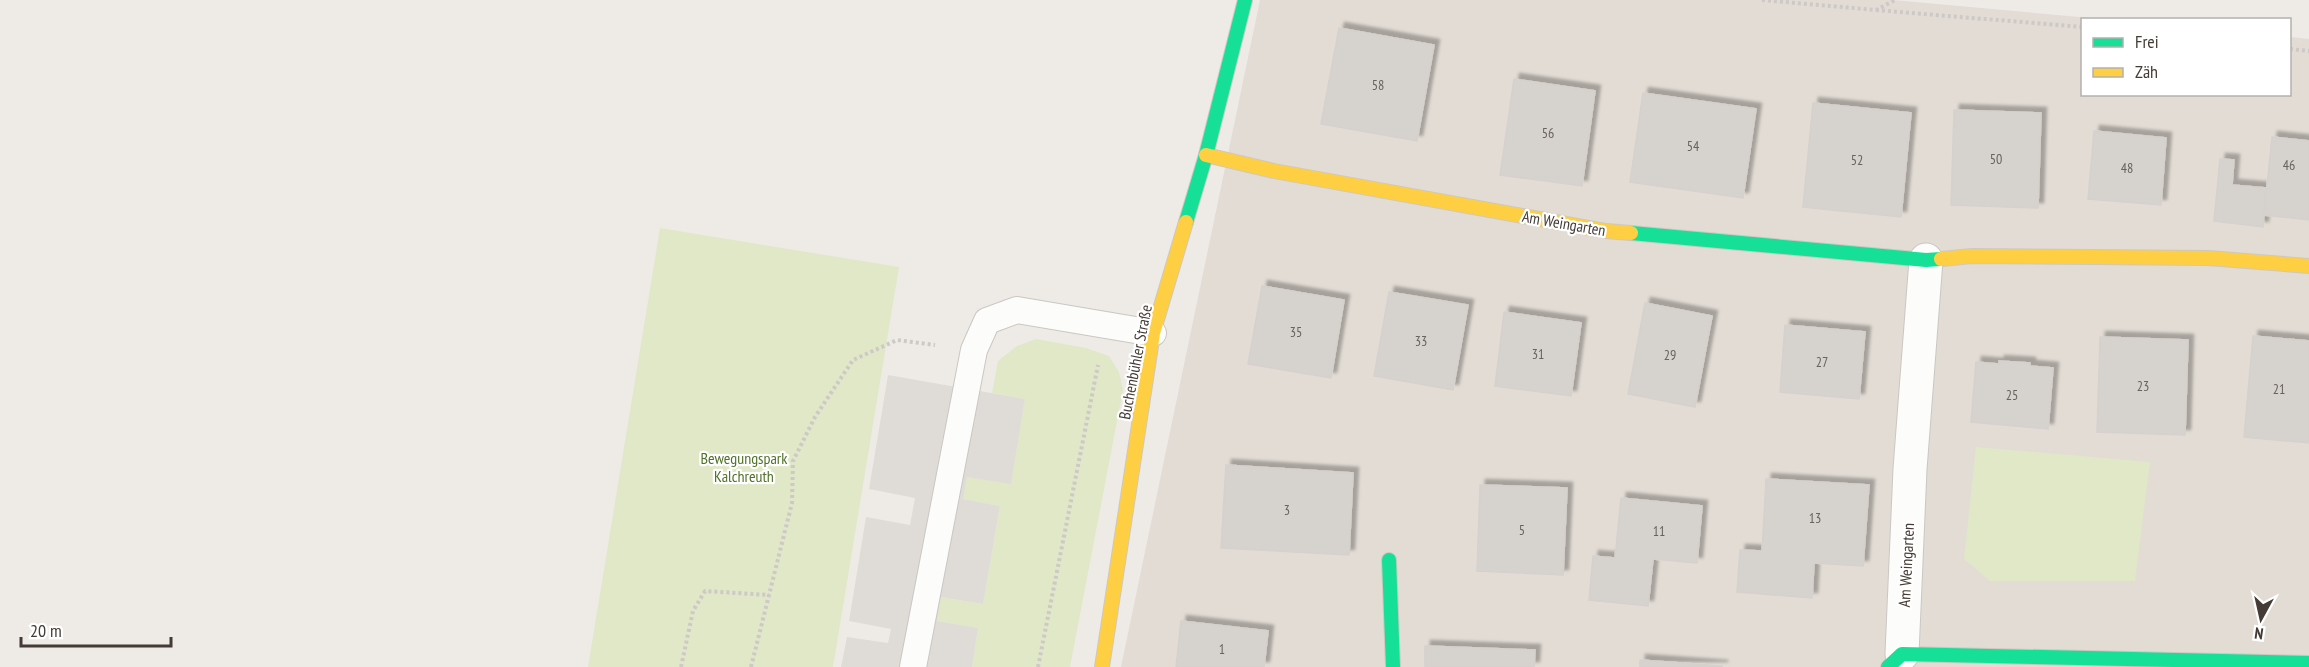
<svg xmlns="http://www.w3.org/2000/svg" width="2309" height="667" font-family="'PT Sans Narrow',sans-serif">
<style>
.residential{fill:#e2dcd4}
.green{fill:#e0e8c7}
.parking{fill:#dfdcd8}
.building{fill:#d6d2ce;stroke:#d6d1cd;stroke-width:1.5;filter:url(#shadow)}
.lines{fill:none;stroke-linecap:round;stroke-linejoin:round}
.lane-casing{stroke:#cac7c3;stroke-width:28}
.street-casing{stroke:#cac7c3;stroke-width:35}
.fast-casing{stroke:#cec8bf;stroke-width:16}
.slow-casing{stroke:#cec8bf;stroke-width:16}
.path{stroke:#ccc9c6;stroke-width:4;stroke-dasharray:3 3;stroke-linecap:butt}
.lane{stroke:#fcfcfb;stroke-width:26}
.street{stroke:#fcfcfb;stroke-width:33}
.fast{stroke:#16e098;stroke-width:14}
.slow{stroke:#ffcf43;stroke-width:14}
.labels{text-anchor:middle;stroke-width:4.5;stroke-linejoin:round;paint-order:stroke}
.number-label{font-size:14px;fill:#69625c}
.street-label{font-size:16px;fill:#433b34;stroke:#fff}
.park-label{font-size:16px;fill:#517229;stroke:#fff}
</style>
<defs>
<filter id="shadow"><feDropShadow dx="5.5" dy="-5.5" stdDeviation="1.5" flood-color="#0004"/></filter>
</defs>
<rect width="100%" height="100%" fill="#eeebe7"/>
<path class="residential" d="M1260,0H1893L2102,19L2082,20V94H2290V37L2309,39V667H1121Z"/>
<path class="green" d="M660,228L899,267L833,667H588Z
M1036,339L1086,348L1109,356L1119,372L1123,390L1070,667H972L978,628L937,621L941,597L983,604L1000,506L963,499L967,477L1011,483L1025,399L992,393L998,361L1017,346Z
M1976,447L2150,462L2135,581H1990L1964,559Z"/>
<path class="parking" d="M888,375L1025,399L1011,484L967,477L963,499L1000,506L983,604L941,597L937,621L978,628L972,667H841L847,637L888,643L891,629L849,621L866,517L910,525L915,498L869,489Z"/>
<path class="building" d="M1339,28L1434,45L1417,141L1321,124Z
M1514,79L1595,91L1582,186L1500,175Z
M1643,93L1756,109L1743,198L1630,182Z
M1813,103L1911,113L1901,217L1803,207Z
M1954,110L2041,113L2038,208L1951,205Z
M2094,131L2166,138L2161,205L2088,199Z
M2272,137L2309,141V220L2264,215Z
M2220,159L2234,160L2232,185L2266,188L2263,227L2214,221Z
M1262,286L1344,300L1331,378L1248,364Z
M1389,292L1468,305L1453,390L1374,376Z
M1645,303L1712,316L1695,407L1628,394Z
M1504,312L1581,323L1571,396L1495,386Z
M1785,325L1865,332L1859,399L1780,392Z
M2253,336L2309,341V443L2244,437Z
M2100,337L2188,340L2185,435L2097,432Z
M1999,361L2030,363V366L2053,368L2048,429L1971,422L1976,362L1999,364Z
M1226,465L1353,473L1349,555L1221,548Z
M1766,479L1869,485L1863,566L1814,563L1812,598L1737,592L1740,550L1762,551Z
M1480,485L1567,488L1563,575L1477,571Z
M1621,498L1702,506L1697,563L1653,559L1648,606L1589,600L1593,556L1615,558Z
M1181,621L1268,631L1264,667H1176Z
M1425,646L1535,650L1534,667H1425Z
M1640,660L1722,666V667H1640Z"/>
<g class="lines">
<g class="lane-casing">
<path id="lane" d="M913,667L974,350L987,321L1017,310L1153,333"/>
</g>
<g class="street-casing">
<path id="street" d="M1902,654L1910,469L1926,260"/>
</g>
<g class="fast-casing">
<path id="fast" d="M1186,222L1206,155L1245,0
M1631,233L1926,260L1941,259
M1389,560L1393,667
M1888,667L1902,654L2309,663"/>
</g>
<g class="slow-casing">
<path id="slow" d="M1206,155L1274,171L1606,231L1631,233
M1941,259L1972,256L2208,258L2309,266
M1102,667L1153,333L1186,222"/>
</g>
<path class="path" d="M1762,0L1876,10L1895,0
M1876,10L2082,27
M2290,49L2309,51
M681,667L693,611L705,591L769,595
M751,667L792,503L793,461L815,417L853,360L897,340L935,345
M1038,667L1098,365"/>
<use href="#lane" class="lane"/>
<use href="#street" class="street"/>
<use href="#fast" class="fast"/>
<use href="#slow" class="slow"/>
</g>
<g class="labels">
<g class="number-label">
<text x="1378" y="90">58</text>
<text x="1548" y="138">56</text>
<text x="1693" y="151">54</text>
<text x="1996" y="164">50</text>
<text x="1857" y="165">52</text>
<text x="2289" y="170">46</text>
<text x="2127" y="173">48</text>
<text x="1296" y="337">35</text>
<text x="1421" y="346">33</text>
<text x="1538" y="359">31</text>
<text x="1670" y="360">29</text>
<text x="1822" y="367">27</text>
<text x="2143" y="391">23</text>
<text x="2279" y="394">21</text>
<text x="2012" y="400">25</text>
<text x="1287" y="515">3</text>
<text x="1815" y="523">13</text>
<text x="1522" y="535">5</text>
<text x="1659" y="536">11</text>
<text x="1222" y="654">1</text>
</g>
<g class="street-label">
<text transform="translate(1564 223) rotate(10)" y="6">Am Weingarten</text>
<text transform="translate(1135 362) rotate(-79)" y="6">Buchenbühler Straße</text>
<text transform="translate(1906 565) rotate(-87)" y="6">Am Weingarten</text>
</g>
<g class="park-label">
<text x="744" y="464">Bewegungspark<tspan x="744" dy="18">Kalchreuth</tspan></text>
</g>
</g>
<rect x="2081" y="18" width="210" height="78" fill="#ffffff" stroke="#b4b1ae" stroke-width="1.5"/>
<rect x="2093" y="38" width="30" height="9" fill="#16e098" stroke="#b4b1ae" stroke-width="1.5"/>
<text x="2135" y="48" font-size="18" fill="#433b34">Frei</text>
<rect x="2093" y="68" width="30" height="9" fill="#ffcf43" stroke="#b4b1ae" stroke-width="1.5"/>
<text x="2135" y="78" font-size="18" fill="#433b34">Zäh</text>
<g transform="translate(2261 619) rotate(188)" stroke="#ffffff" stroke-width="4.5" paint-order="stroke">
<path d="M0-4.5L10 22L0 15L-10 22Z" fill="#433b34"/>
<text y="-9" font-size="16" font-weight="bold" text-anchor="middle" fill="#433b34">N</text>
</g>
<path d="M21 637v9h150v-9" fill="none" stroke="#433b34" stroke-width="3"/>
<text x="30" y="637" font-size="18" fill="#433b34" stroke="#ffffff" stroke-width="4.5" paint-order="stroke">20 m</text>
</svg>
